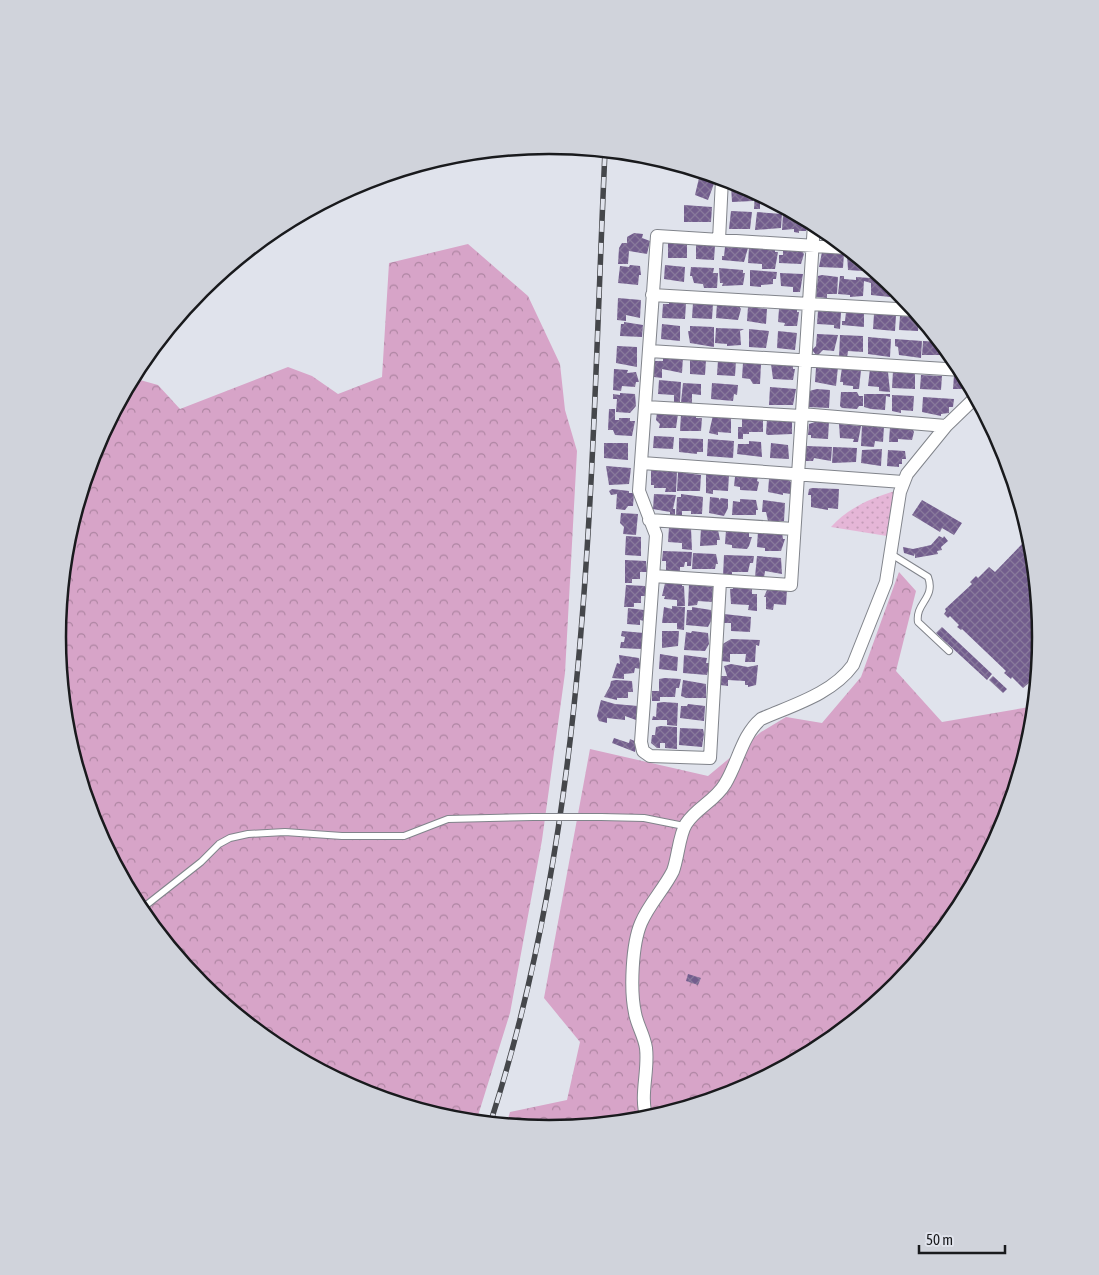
<svg xmlns="http://www.w3.org/2000/svg" width="1099" height="1275" font-family="'Asap Condensed',sans-serif">
<style>
.forest{fill:url(#forest-crowns)}
.park{fill:url(#park-dots)}
.building{fill:url(#building-cross-hatch)}
.lines{fill:none;stroke-linecap:round;stroke-linejoin:round}
.service-casing{stroke:#81848b;stroke-width:8}
.minor-casing{stroke:#81848b;stroke-width:14}
.service{stroke:#fff;stroke-width:6}
.minor{stroke:#fff;stroke-width:12}
.rail-casing{stroke:#45474b;stroke-width:5.5}
.rail{stroke:#e0e3ec;stroke-width:4;stroke-dasharray:11;stroke-linecap:butt}
.service-bridge-casing{stroke:#81848b;stroke-width:8;stroke-linecap:butt}
.service-bridge{stroke:#fff;stroke-width:6}
.rim{fill:none;stroke:#191a1d;stroke-width:2.5}
</style>
<defs>
<pattern id="forest-crowns" width="20" height="18" patternUnits="userSpaceOnUse" patternTransform="scale(1.25)"><rect width="20" height="18" fill="#d7a4c8"/><path d="M2 6a3 3 0 1 1 6 0M12 15a3 3 0 1 1 6 0" fill="none" stroke="#ae85a2"/></pattern>
<pattern id="park-dots" width="8" height="8" patternUnits="userSpaceOnUse" patternTransform="scale(1.25)"><rect width="8" height="8" fill="#e5b6d7"/><path d="M2 2h.1M6 6h.1" fill="none" stroke="#c49cb8" stroke-width="1.8" stroke-linecap="round"/></pattern>
<pattern id="building-cross-hatch" width="8" height="8" patternUnits="userSpaceOnUse" patternTransform="scale(1.25)"><rect width="8" height="8" fill="#725d8d"/><path d="M0 0l8 8M0 8l8-8" fill="none" stroke="#88799b"/></pattern>
</defs>
<rect width="100%" height="100%" fill="#e0e3ec"/>
<path class="forest" d="M468,244L528,296L560,364L565,410L577,451L565,673L542,840L510,1013L476,1122L453,1120L361,1092L276,1046L201,985L140,911L95,826L67,733L58,637L67,541L95,449L133,378L158,385L180,409L288,367L312,376L338,394L382,377L389,263Z
M899,572L916,591L896,671L942,722L1035,706L1032,734L1004,826L958,911L897,986L823,1047L738,1092L645,1120L549,1129L506,1125L510,1112L567,1100L580,1042L544,998L590,749L708,776L761,732L786,717L822,723L861,677Z"/>
<path class="park" d="M895,491L887,536L831,527C848,508 871,498 895,491Z"/>
<path class="building" d="M706,175L715,181L708,200L695,195L699,178L702,179Z
M733,185H742L753,191V201L732,202L731,186Z
M755,192L778,204L760,203V209H754Z
M684,205L712,207L711,222H684Z
M731,211L752,212L750,229H729Z
M757,212L782,214L781,228L755,230Z
M783,214L797,215L810,222V226L807,225L806,231H799V233L794,232V229L782,230Z
M634,233L643,234L642,238L650,241L647,254L629,251L628,264H618L619,248L622,243H627V237Z
M668,243H687V258H668Z
M696,244L715,245L714,260L696,259Z
M725,247L748,248L744,262L722,260V256H724Z
M749,247L775,249V252H778L775,269H762V264L748,263Z
M783,250L802,251L804,254L801,264L779,263V255H783Z
M822,252L844,253L843,268L819,267Z
M847,254H854L862,261V271L848,270Z
M630,265L640,266L641,275H639L638,285L618,283L620,266L629,267Z
M665,265L685,267L684,282L664,279Z
M691,267L714,268L713,273H718L717,288H704L703,284L694,283L692,276H690Z
M719,268L743,270V273H745L743,285L722,286L723,283H720Z
M750,270L777,272L776,279H773V284L761,285V287L750,286Z
M780,273L803,274L800,292H793V287L781,286Z
M822,275L838,277L837,294H827V298L816,297L818,276Z
M840,276H844V279L856,280V277L884,279L891,284L890,297L871,295V283L864,281L863,296L850,297V295L838,294Z
M618,298L641,300L640,318L626,315V321L617,320Z
M669,302L686,303L685,319L662,318L663,304H669Z
M693,303L713,304L712,319L692,318Z
M717,304L739,306L741,309L738,320L716,318Z
M748,307L767,309L766,324L747,321Z
M779,309H797V312H799L797,326H784L785,323L778,322Z
M818,311L841,312L840,329L834,328V325L817,324Z
M846,312L864,314V327L842,325V321H845Z
M874,314L896,315L895,331L873,329Z
M900,316L919,317L918,331L899,330Z
M624,322L643,325L642,337L620,336L621,324H624Z
M662,324L680,326V341L661,339Z
M690,326L714,327V347L690,343L688,331H690Z
M716,328L744,329L740,331L741,345L727,346V344L715,343Z
M749,329L769,331L766,348L749,347Z
M778,331L797,333L795,350L777,348Z
M817,334L838,335L834,351L823,350L817,356L812,350L816,346Z
M840,335L863,336V352L848,351L847,358H839Z
M868,337L891,339L890,357L868,354Z
M895,339L922,341L921,358L899,355L898,347L895,346Z
M923,341L940,342L944,346L943,355H922Z
M617,346L637,347V367L616,363Z
M663,356L683,357L682,373L662,369V378L654,377V361H663Z
M690,359L706,360L705,375L690,374Z
M718,360L736,361L735,376L717,375Z
M743,363L761,364L760,384H753L750,379L742,378Z
M771,364L793,365V369H795L793,380L773,379Z
M824,366L838,367L836,386L815,382L816,368Z
M842,367L861,370L859,389H853V386L843,385V382H840Z
M614,369L628,370L627,373L636,372L639,382H636L635,387L622,386L621,391L613,390Z
M870,369L886,370L888,372L890,392L879,391V387L868,386Z
M893,371L915,373V389L892,388Z
M921,375L942,376L941,390L920,389Z
M954,375H964L972,389H953Z
M659,380L681,382L680,402H674V395L658,394Z
M683,383L701,384V395L692,394V403L681,402Z
M712,383L738,385L737,395L734,394L733,401L711,399Z
M770,387L796,389L793,405H769Z
M817,389L830,390L829,408L808,407L809,391Z
M841,392H857L859,396H863V406H859L857,409L842,408L840,406Z
M620,393L635,394L636,406L630,413L616,412L617,399H613V394L620,395Z
M864,394H890V397L886,396L885,410L871,409L864,407Z
M892,395L914,396L913,411L901,410V413L892,411Z
M923,397L954,399L953,407H949V413L941,414V416L922,412Z
M609,409H615V420H619V418H630V421H635L632,436L615,435L613,430H608Z
M657,412L678,414L676,428H659L660,424L656,420Z
M681,414L696,415V418H702L701,431H680Z
M713,415L731,416V433L718,432V435L709,433Z
M742,418L763,419V432H749V434H743V439H738V427H742Z
M767,419L792,421V434L768,435L766,434Z
M818,421H829L828,439L811,438V435H808L809,424Z
M839,424L861,426L858,442H853L854,439L840,438Z
M862,425L884,426L883,442L875,441L874,447L861,446Z
M890,427L912,428L914,432L912,440L898,439V442H889Z
M654,436L674,437L673,449L653,448Z
M679,438L703,439V452H697V454L679,452Z
M708,439L734,441L733,458L707,456Z
M749,441L761,442L762,457L737,454L738,444H749Z
M604,443H628V460L604,458Z
M771,443L788,445L789,459L770,458Z
M806,446L832,447L831,461L814,458L813,461H806Z
M833,447L857,448L856,462L832,463Z
M882,449L881,466L861,463L862,450Z
M888,450L905,451L906,459H902V464H899V467L887,466Z
M606,466L631,468L629,484L609,485Z
M651,470L677,472L676,492H665L666,488H654V485H651Z
M678,472L701,475L700,491H677Z
M706,474L729,475L728,491L713,490V494L706,493Z
M752,476L758,477L757,481L759,482L757,491L740,490V487L734,486L735,477Z
M786,478L792,483L791,494L783,493V495L768,492L769,479Z
M812,488L839,489L838,509L828,508V510L811,507V495H808L809,489Z
M612,489L629,491V493H634L633,506H628L625,510L616,509L617,494L611,495L609,491Z
M654,494L676,495L673,509H675V516H670V512L653,509Z
M681,494L703,497L702,514H691V511H682V517L676,516L677,497H681Z
M710,497L719,498V500L721,498L728,499V508L724,516L709,513Z
M740,499L756,500L758,510H756V515H732L733,501L740,502Z
M763,500L785,503L784,521H768L766,512H762Z
M922,500L962,523L954,535L942,528L940,532L912,515Z
M621,513L638,514L636,535L623,534L624,527L620,523Z
M669,527L691,528L692,550L682,549V543L668,542Z
M701,528L718,530L720,540H717V545L700,546Z
M726,530L749,532V537H752L749,546L747,549L732,548V545L725,544Z
M758,531L782,532L783,539H785L781,551H765V548L757,547Z
M626,536L641,537V556L625,555Z
M939,536L943,538L944,536L948,541L941,547L942,550L937,551L938,554L915,558V553L914,556L904,553L903,547L913,549L931,545Z
M1028,537L1032,542L1041,638L1038,672L1034,677L1035,678L1023,688L1012,677L1011,679L1004,673L1006,671L962,629L961,630L957,627L959,625L950,616L948,618L944,614L946,611L945,609L972,584L970,582L976,576L978,578L989,567L995,572L1023,543L1021,541Z
M663,551L692,552L691,566H687V562H685L684,567H680V572L666,571V561H662Z
M693,553L716,554L718,564H716L715,569H692Z
M724,555L754,556L753,563H750L748,572H732V576H723Z
M757,556L781,558L782,574L765,571L764,578L755,577Z
M625,560L646,561L647,572H640V579H632V583H625Z
M665,583H682V586H684L685,606H677V600L664,599L665,596H662Z
M689,584L713,587L712,602L698,601L697,605L688,606Z
M626,585L645,586L646,589L645,596H641V603H634V607H624Z
M733,587L752,588V594H757V611L748,610L749,605L731,604L730,589H733Z
M767,590H787L786,605L774,604L773,610L766,609V597H764Z
M672,606L685,607L684,630L677,629V623H662L664,607L672,609Z
M692,607L711,610L712,619L708,627L686,625L687,610H692Z
M628,608L644,610V621L640,620V625L627,624Z
M724,614L751,617L750,632L731,631V623H723Z
M942,627L992,674L987,680L936,633Z
M622,631L644,633L641,649L620,648L621,642H624L625,637L621,636Z
M662,631H679L678,646L662,648Z
M692,631L708,633L709,644L705,651L684,650L686,632L691,633Z
M731,639L760,640L759,646L756,645L755,662H745L746,654H730V662L721,661V645Z
M660,654L678,657L677,671L659,669Z
M619,655L639,658L641,669L635,668L634,673L624,674V679L612,678L617,663L620,664Z
M684,655L707,658L706,663H710L707,675L683,673Z
M731,664L748,667L758,665L756,685L748,687V685H745V681L728,680V686L720,685V676H727L724,666Z
M993,676L1007,689L1003,693L989,680Z
M665,678L681,679L679,688H676L675,697H660V701H652V691H659V679Z
M616,680L632,681L633,692H628V698H617V700L604,697L610,686L611,681Z
M683,680L706,684V698H686L681,696Z
M601,700L615,704L638,706L636,720L625,716V720L607,718V723L599,721L597,716Z
M663,702L678,703L677,726L667,725V720H652L653,716L656,717L657,703Z
M688,704L705,706L704,721L680,718L681,706H687Z
M661,726L677,727V749L665,748V743H660V748H657L651,743L652,735H655L656,727Z
M680,728L703,729L704,734L702,747L679,745Z
M614,738L629,743L630,739L637,742L635,752L612,743Z
M688,974L701,978L698,985L686,981Z"/>
<g class="lines">
<g class="service-casing">
<path id="service" d="M891,554L928,577C936,598 915,603 918,622L949,651
M601,817L644,818L684,826
M140,910L201,862L219,844L230,838L248,834L285,832L342,836H404L448,819L533,817"/>
</g>
<g class="minor-casing">
<path id="minor" d="M719,240L722,179H725
M652,295L914,310
M649,351L962,370
M646,407L801,416
M801,414L946,426
M642,463L903,482
M649,520L794,529
M653,576L791,585L814,224
M720,581L710,758L650,756L643,751L641,742L656,535L639,491L657,236L847,248
M647,1119C639,1096 649,1072 646,1048C644,1035 637,1025 635,1013C630,990 632,944 641,923C649,904 664,889 673,871C678,858 679,835 686,824C696,808 715,801 725,784C738,763 742,735 761,719C793,705 832,694 853,665L886,582L900,492L907,474L946,426L976,397"/>
</g>
<use href="#service" class="service"/>
<use href="#minor" class="minor"/>
<g class="rail-casing">
<path id="rail" d="M490,1124C592,810 590,477 605,151"/>
</g>
<use href="#rail" class="rail"/>
<g class="service-bridge-casing">
<path id="service-bridge" d="M533,817H601"/>
</g>
<use href="#service-bridge" class="service-bridge"/>
</g>
<path d="M0 0H1099V1275H0ZM66 637a483 483 0 1 1 966 0a483 483 0 1 1-966 0Z" fill="#d0d3db" fill-rule="evenodd"/>
<path class="rim" d="M66 637a483 483 0 1 1 966 0a483 483 0 1 1-966 0Z"/>
<path d="M919 1245v8h86v-8" fill="none" stroke="#191a1d" stroke-width="2.5"/>
<text x="926" y="1245" font-size="15" fill="#191a1d" stroke="#e0e3ec" stroke-width="4" paint-order="stroke">50 m</text>
</svg>
